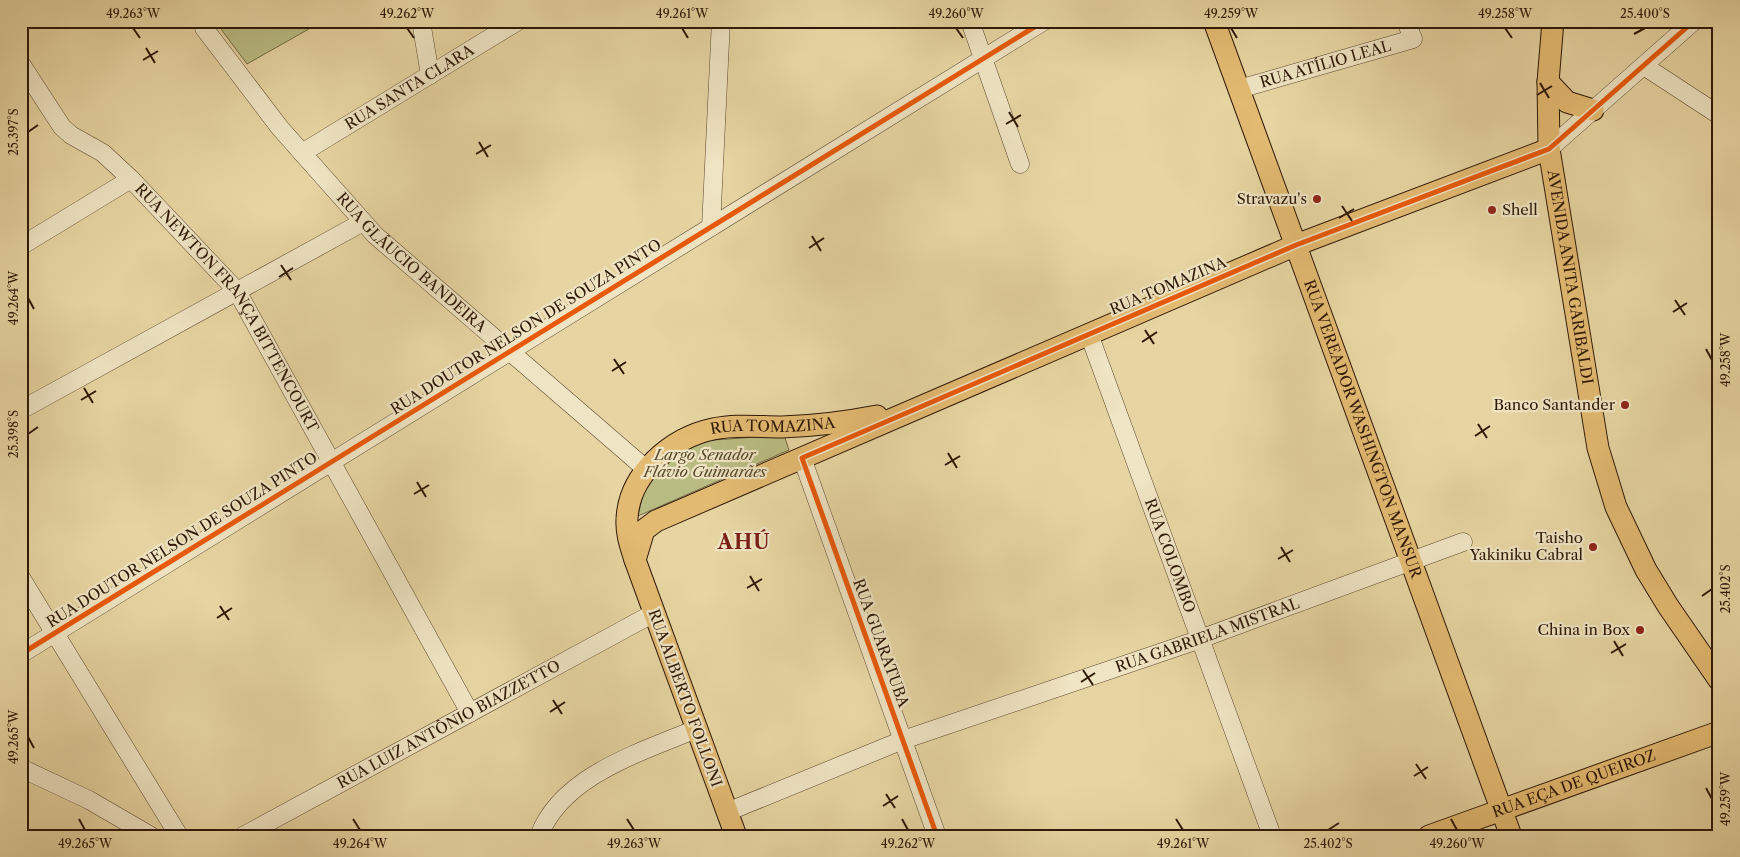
<svg xmlns="http://www.w3.org/2000/svg" width="1740" height="857" font-family="'Libre Caslon Text',serif">
<style>
.green{fill:#b9bc82;stroke:#746a44}
.lines{fill:none;stroke-linecap:round;stroke-linejoin:round}
.minor-casing{stroke:#5c472e;stroke-width:19}
.major-casing{stroke:#2e1807;stroke-width:23}
.minor{stroke:#efe4c3;stroke-width:18}
.major{stroke:#e3ba71;stroke-width:21}
.cycleway-casing{stroke:#efe4c3;stroke-width:8}
.cycleway{stroke:#e8590c;stroke-width:5}
.ticks{fill:none;stroke:#2e1807;stroke-width:2}
.poi-dot{fill:#8f2418;stroke:#efe4c3;stroke-width:2}
.labels{text-anchor:middle;stroke-width:4.5;stroke-linejoin:round;paint-order:stroke}
.street-label{font-size:15px;fill:#2e1807;stroke:#efe4c3}
.poi-label{font-size:15px;fill:#2e1807;stroke:#efe4c3;text-anchor:end}
.park-label{font-size:15px;font-style:italic;fill:#58492c;stroke:#efe4c3}
.district-label{font-size:20px;font-weight:bold;letter-spacing:1px;fill:#7a1f14;stroke:#efe4c3}
.neatline{fill:none;stroke:#2e1807;stroke-width:2}
.ticks-label{font-size:12px;text-anchor:middle;fill:#2e1807}
</style>
<rect width="100%" height="100%" fill="#e6d5a2"/>
<filter id="stains"><feTurbulence type="fractalNoise" baseFrequency=".004" numOctaves="4"/><feColorMatrix values="0 0 0 0 .2 0 0 0 0 .09 0 0 0 0 .02 0 0 0 .5 -.17"/></filter>
<radialGradient id="worn" r=".72"><stop offset=".6" stop-color="#630" stop-opacity="0"/><stop offset="1" stop-color="#630" stop-opacity=".3"/></radialGradient>
<path class="green" d="M215,21H323L247,64Z
M784,435L789,450L638,516L645,485L658,467L700,441Z"/>
<g class="lines">
<g class="minor-casing">
<g id="minor">
<path d="M421,21L430,75"/>
<path d="M970,21L1020,164"/>
<path id="s1" d="M204,28L280,128L375,235L646,469"/>
<path id="s2" d="M21,64L62,127L71,135L103,153L131,179L237,291L470,713"/>
<path d="M1644,66L1719,115"/>
<path id="s3" d="M1239,89L1413,39L1406,21"/>
<path d="M1549,149L1694,21"/>
<path id="s4" d="M302,153L518,21"/>
<path d="M711,227L721,21"/>
<path d="M21,246L131,179"/>
<path id="s5" d="M1089,334L1272,836"/>
<path d="M21,410L363,222"/>
<path d="M802,458L937,836"/>
<path d="M21,578L179,836"/>
<path d="M21,654L1044,21"/>
<path d="M21,768L89,800L151,836"/>
<path id="s6" d="M727,812L903,740L1192,642L1463,542"/>
<path id="s7" d="M243,836L654,613"/>
<path d="M539,836C562,775 642,752 696,729"/>
</g>
</g>
<g class="major-casing">
<g id="major">
<path id="s8" d="M1214,21L1511,836"/>
<path id="s9" d="M1553,21L1548,82L1549,149L1598,448L1616,507L1646,570L1668,606L1719,680"/>
<path d="M1548,82L1567,102L1593,110"/>
<path d="M635,560L644,530L656,521L1296,245L1549,149"/>
<path id="s10" d="M736,836L635,560C631,547 626,534 627,519C629,474 671,438 713,429C736,424 759,427 782,427C814,426 846,422 877,416"/>
<path id="s11" d="M1429,836L1719,732"/>
</g>
</g>
<use href="#minor" class="minor"/>
<use href="#major" class="major"/>
<g class="cycleway-casing">
<path id="cycleway" d="M21,654L1044,21
M937,836L802,458L1296,245L1549,149L1694,21"/>
</g>
<use href="#cycleway" class="cycleway"/>
</g>
<path class="ticks" d="M133,28L140,38M407,28L414,38M682,28L688,38M956,28L963,38M1231,28L1237,38M1505,28L1512,38M1634,34L1645,28M146,48L155,63M143,60L158,51M1540,83L1549,98M1537,95L1552,86M1009,112L1018,127M1006,124L1021,115M28,132L38,125M479,142L488,157M476,154L491,145M1342,206L1352,221M1339,218L1354,209M812,236L821,251M809,248L824,238M281,265L291,280M279,277L293,268M28,298L34,309M1675,300L1685,315M1673,312L1687,303M1145,330L1154,344M1142,342L1157,332M1706,349L1712,360M614,359L624,374M612,371L626,362M84,388L93,403M81,400L96,391M1478,424L1487,438M28,434L38,427M1475,436L1490,426M948,453L957,468M945,465L960,456M417,482L426,497M414,494L429,485M1281,547L1290,562M1278,559L1293,550M750,576L759,591M747,588L762,579M1702,596L1712,589M220,606L229,620M217,618L232,608M1614,641L1623,656M1611,653L1626,644M1083,670L1093,685M1081,682L1095,673M553,700L562,714M550,712L565,702M28,737L34,748M1416,764L1426,779M1414,776L1428,767M1706,788L1712,799M886,794L895,808M883,806L898,796M79,819L85,830M353,819L360,830M627,819L634,830M902,819L908,830M1176,819L1183,830M1451,819L1457,830M1328,830L1339,823"/>
<g class="poi-dot">
<circle cx="1317" cy="199" r="5"/>
<circle cx="1492" cy="210" r="5"/>
<circle cx="1625" cy="405" r="5"/>
<circle cx="1593" cy="547" r="5"/>
<circle cx="1640" cy="630" r="5"/>
</g>
<g class="labels">
<g class="street-label">
<text dy="5" stroke="none"><textPath href="#s3" startOffset="90">RUA ATÍLIO LEAL</textPath></text>
<text dy="5" stroke="none"><textPath href="#s4" startOffset="126">RUA SANTA CLARA</textPath></text>
<text dy="5" stroke="none"><textPath href="#s1" startOffset="314">RUA GLÁUCIO BANDEIRA</textPath></text>
<text dy="5" stroke="none"><textPath href="#s9" startOffset="258">AVENIDA ANITA GARIBALDI</textPath></text>
<text transform="translate(1168 286) rotate(-23)" y="5">RUA TOMAZINA</text>
<text dy="5" stroke="none"><textPath href="#s2" startOffset="324">RUA NEWTON FRANÇA BITTENCOURT</textPath></text>
<text transform="translate(526 327) rotate(-32)" y="5">RUA DOUTOR NELSON DE SOUZA PINTO</text>
<text dy="5" stroke="none"><textPath href="#s10" startOffset="529">RUA TOMAZINA</textPath></text>
<text dy="5" stroke="none"><textPath href="#s8" startOffset="434">RUA VEREADOR WASHINGTON MANSUR</textPath></text>
<text transform="translate(182 540) rotate(-32)" y="5">RUA DOUTOR NELSON DE SOUZA PINTO</text>
<text dy="5" stroke="none"><textPath href="#s5" startOffset="236">RUA COLOMBO</textPath></text>
<text dy="5" stroke="none"><textPath href="#s6" startOffset="512">RUA GABRIELA MISTRAL</textPath></text>
<text transform="translate(881 643) rotate(70)" y="5">RUA GUARATUBA</text>
<text transform="translate(685 698) rotate(70)" y="5">RUA ALBERTO FOLLONI</text>
<text dy="5" stroke="none"><textPath href="#s7" startOffset="234">RUA LUIZ ANTÔNIO BIAZZETTO</textPath></text>
<text dy="5" stroke="none"><textPath href="#s11" startOffset="154">RUA EÇA DE QUEIROZ</textPath></text>
</g>
<g class="poi-label">
<text x="1307" y="204">Stravazu's</text>
<text x="1502" y="215" text-anchor="start">Shell</text>
<text x="1615" y="410">Banco Santander</text>
<text x="1583" y="543">Taisho<tspan x="1583" dy="17">Yakiniku Cabral</tspan></text>
<text x="1630" y="635">China in Box</text>
</g>
<g class="park-label">
<text x="705" y="460">Largo Senador<tspan x="705" dy="17">Flávio Guimarães</tspan></text>
</g>
<g class="district-label">
<text x="744" y="549">AHÚ</text>
</g>
</g>
<rect width="1740" height="857" fill="none" stroke="#e6d5a2" stroke-width="55"/>
<rect x="28" y="28" width="1684" height="802" class="neatline"/>
<g class="ticks-label">
<text x="133" y="18">49.263°W</text>
<text x="407" y="18">49.262°W</text>
<text x="682" y="18">49.261°W</text>
<text x="956" y="18">49.260°W</text>
<text x="1231" y="18">49.259°W</text>
<text x="1505" y="18">49.258°W</text>
<text x="1645" y="18">25.400°S</text>
<text transform="translate(14 132) rotate(-90)" y="4">25.397°S</text>
<text transform="translate(14 298) rotate(-90)" y="4">49.264°W</text>
<text transform="translate(1726 360) rotate(-90)" y="4">49.258°W</text>
<text transform="translate(14 434) rotate(-90)" y="4">25.398°S</text>
<text transform="translate(1726 589) rotate(-90)" y="4">25.402°S</text>
<text transform="translate(14 737) rotate(-90)" y="4">49.265°W</text>
<text transform="translate(1726 799) rotate(-90)" y="4">49.259°W</text>
<text x="85" y="848">49.265°W</text>
<text x="360" y="848">49.264°W</text>
<text x="634" y="848">49.263°W</text>
<text x="908" y="848">49.262°W</text>
<text x="1183" y="848">49.261°W</text>
<text x="1328" y="848">25.402°S</text>
<text x="1457" y="848">49.260°W</text>
</g>
<rect width="100%" height="100%" filter="url(#stains)"/>
<rect width="100%" height="100%" fill="url(#worn)"/>
</svg>
